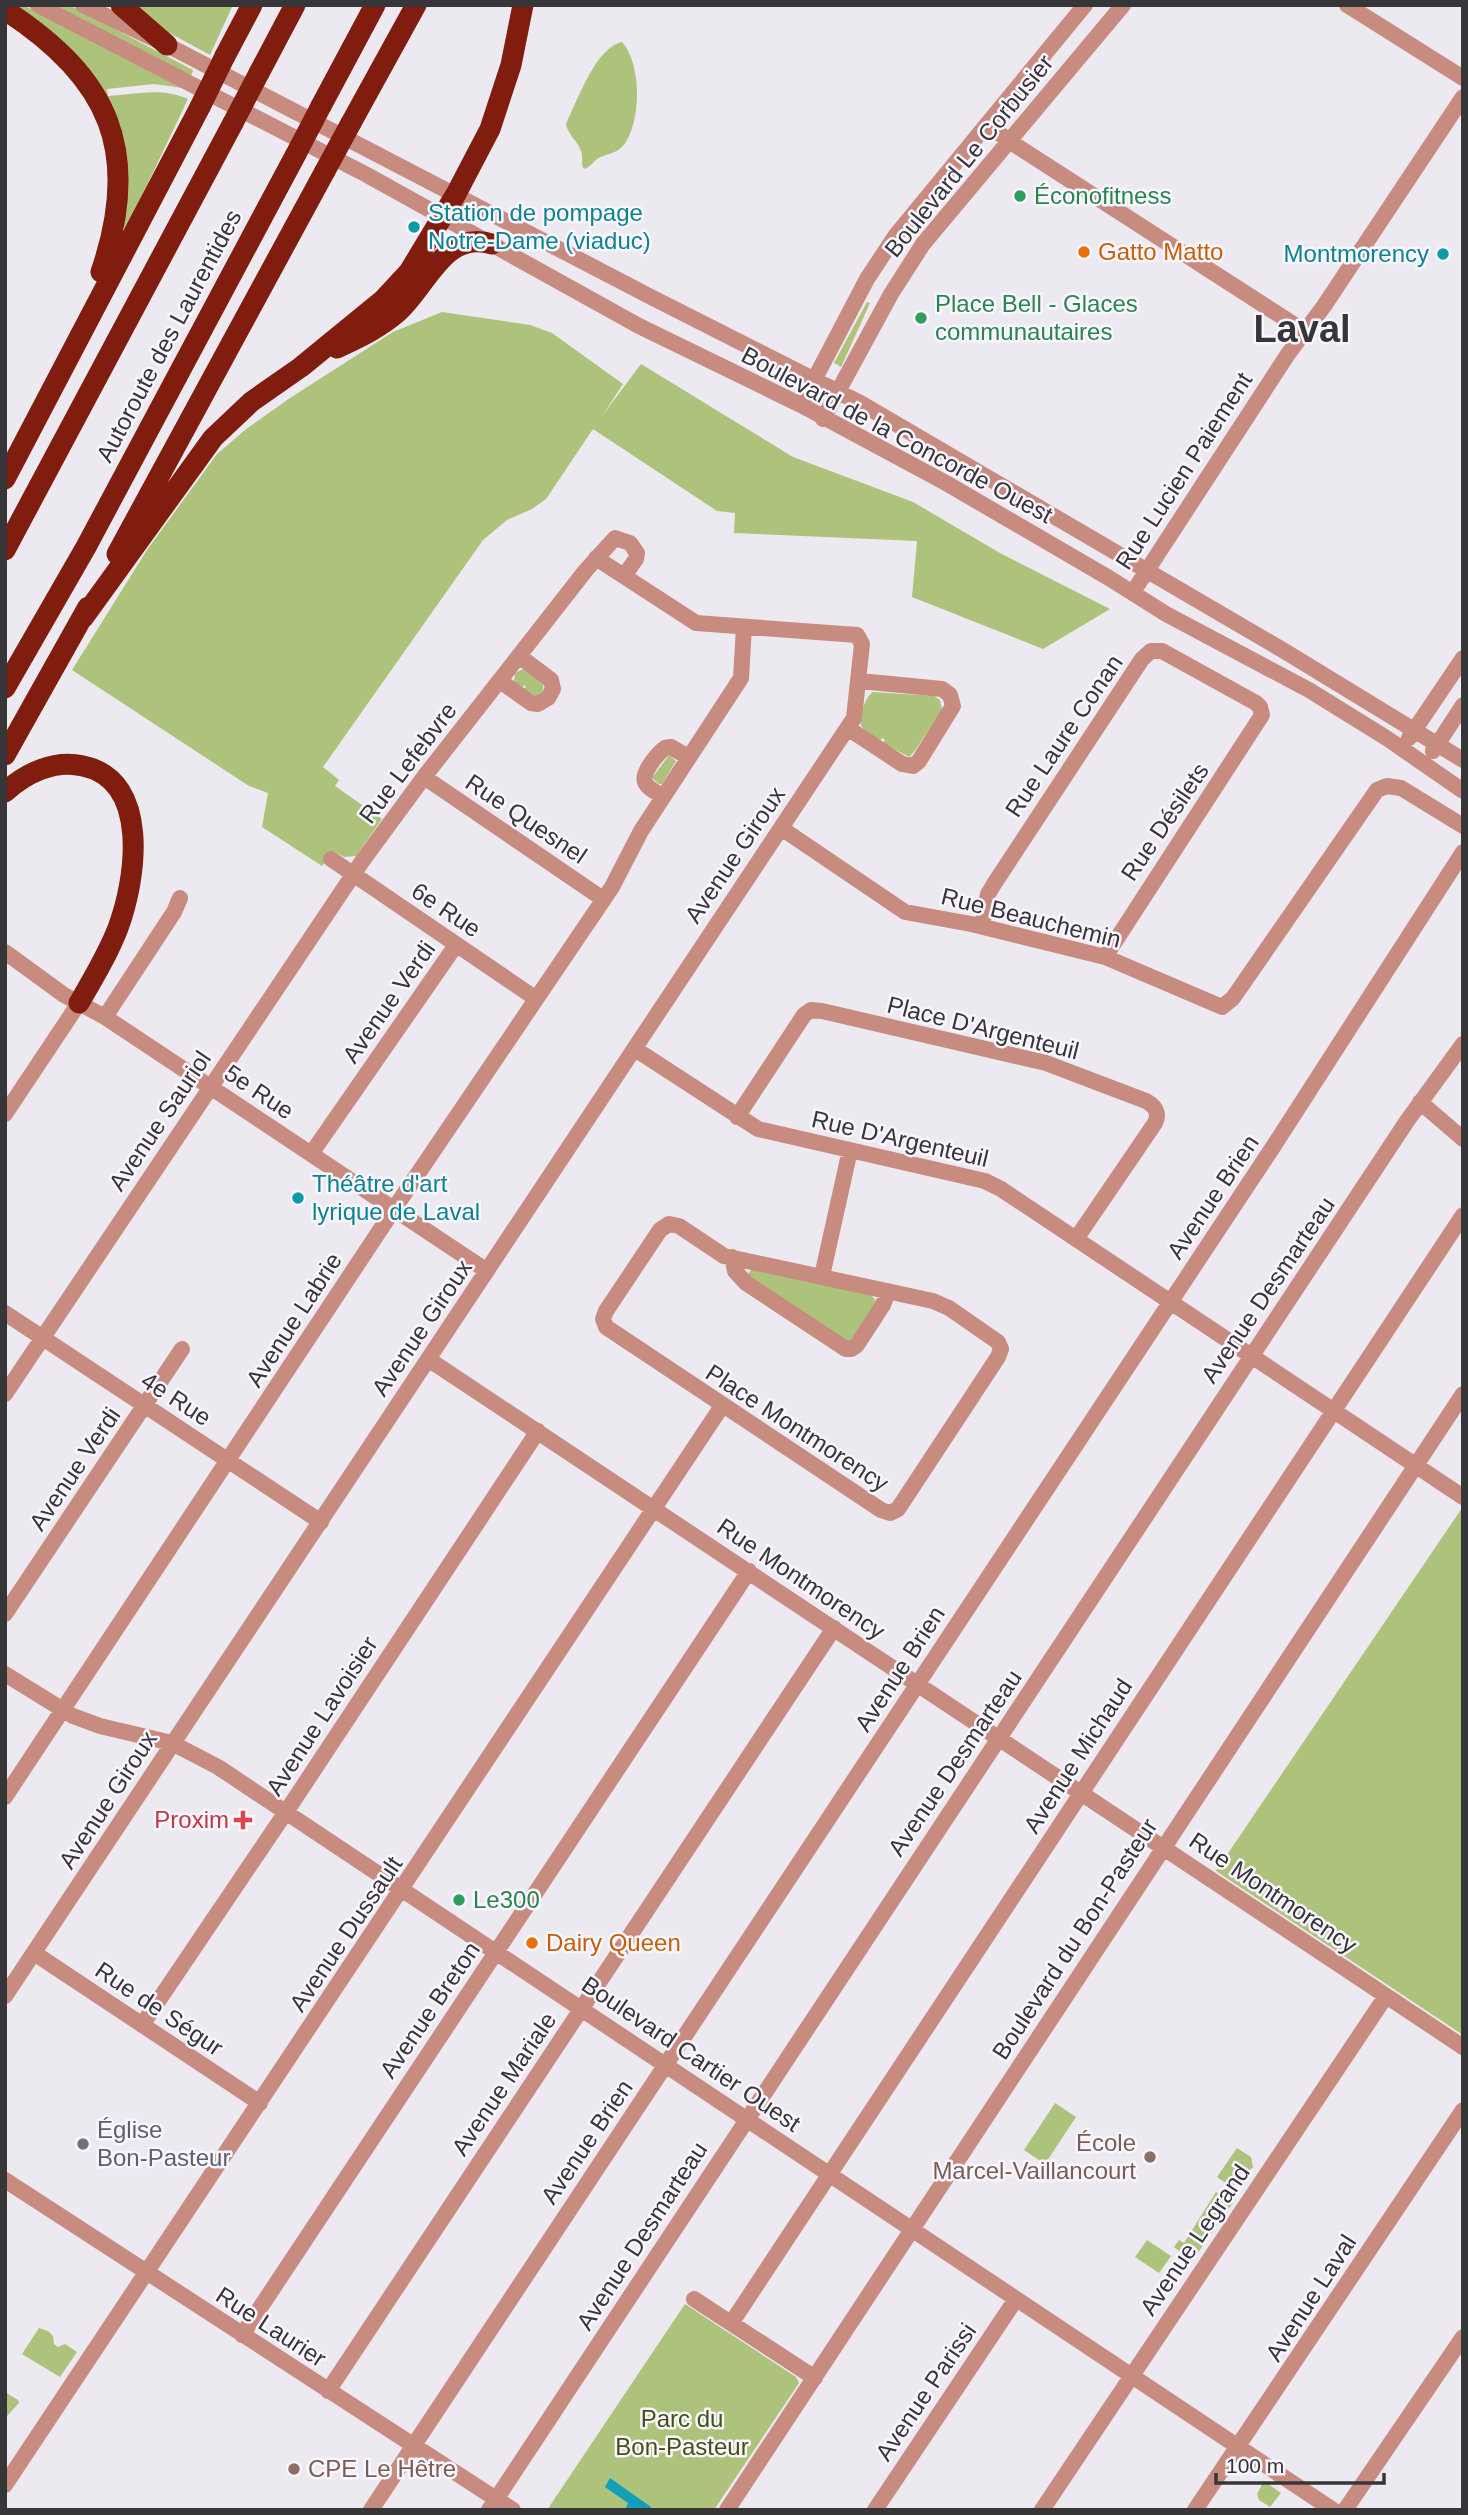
<svg xmlns="http://www.w3.org/2000/svg" width="1468" height="2515" font-family="Helvetica,sans-serif">
<style>
.green{fill:#adc27b}
.water{fill:#139eb9}
.lines{fill:none;stroke-linecap:round;stroke-linejoin:round}
.minor{stroke:#c88b80;stroke-width:16}
.highway{stroke:#811d0f;stroke-width:21}
.highway-bridge{stroke:#811d0f;stroke-width:21}
.leisure-dot{fill:#2e9e5b;stroke:#faf6ff;stroke-width:2.5}
.culture-dot{fill:#0f9aa8;stroke:#faf6ff;stroke-width:2.5}
.food-dot{fill:#e8710a;stroke:#faf6ff;stroke-width:2.5}
.health-dot{fill:#e0444e;stroke:#faf6ff;stroke-width:2.5}
.worship-dot{fill:#6b7280;stroke:#faf6ff;stroke-width:2.5}
.education-dot{fill:#8d6e63;stroke:#faf6ff;stroke-width:2.5}
.labels{text-anchor:middle;stroke-width:5;stroke-linejoin:round;paint-order:stroke}
.street-label{font-size:24px;fill:#363538;stroke:#faf6ff}
.leisure-label{font-size:24px;fill:#27864d;stroke:#faf6ff;text-anchor:start}
.culture-label{font-size:24px;fill:#0d838f;stroke:#faf6ff;text-anchor:start}
.food-label{font-size:24px;fill:#c56008;stroke:#faf6ff;text-anchor:start}
.health-label{font-size:24px;fill:#be3a42;stroke:#faf6ff;text-anchor:end}
.worship-label{font-size:24px;fill:#5b616d;stroke:#faf6ff;text-anchor:start}
.education-label{font-size:24px;fill:#785e54;stroke:#faf6ff;text-anchor:end}
.park-label{font-size:24px;fill:#425115;stroke:#faf6ff}
.town-label{font-size:38px;font-weight:bold;fill:#363538;stroke:#faf6ff}
</style>
<rect width="100%" height="100%" fill="#ede9f1"/>
<path class="green" d="M8,5H23L183,88L154,84L107,89L108,96C136,94 162,87 188,99L126,229L120,226L119,136Z
M53,5H69L193,70L191,76Z
M131,5H233L210,55L166,31Z
M622,42C642,64 642,124 622,147C615,154 605,154 597,159C592,163 590,167 584,169C580,163 584,159 581,151C578,141 568,135 566,124C577,101 596,47 622,42Z
M867,302L870,303L841,367L834,363Z
M442,312L530,325L552,333L623,384L602,416L641,364L793,457L913,502L1000,553L1110,609L1043,649L912,597L917,541L734,533L735,513L717,511L593,429L546,499L532,509L507,520L483,540L323,767L339,780L335,786L382,819L356,856L344,857L333,851L322,866L262,827L268,793L249,786L72,670L147,550L217,454L245,430L290,398L393,332Z
M523,669L544,683L542,693L536,696L524,689L526,687L524,685L522,688L514,682L515,673Z
M873,692L934,696L940,700L942,710L914,752L909,757L883,743L885,740L882,738L880,741C875,737 863,732 861,725C859,715 865,697 873,692Z
M669,755L676,761L662,784H659L652,778Z
M752,1269L871,1295L878,1303L853,1341L848,1343L747,1275Z
M1462,1508L1463,1509V2035L1216,1871Z
M1055,2103L1076,2117L1045,2164L1024,2150Z
M1237,2148L1251,2157L1253,2167L1250,2170L1241,2172L1233,2188L1217,2177Z
M1216,2192L1233,2203L1192,2261L1174,2247L1179,2240L1184,2243Z
M1147,2240L1171,2256L1159,2273L1135,2257Z
M685,2304L796,2377L799,2383L714,2510H547Z
M39,2328L48,2331L53,2336L54,2344L58,2347L65,2344L77,2352L60,2377L22,2354Z
M5,2392L18,2400L19,2403L6,2417Z
M1264,2481L1281,2493L1270,2507L1259,2500L1257,2494Z"/>
<path class="water" d="M610,2478L651,2507L648,2510H625L628,2503L605,2487Z"/>
<g class="lines">
<path class="minor" d="M38,5L367,175L639,326L801,405L946,483L1109,578L1166,614L1309,690L1388,739L1463,791
M83,5L167,45L651,297L862,404L1286,652L1463,760
M1347,5L1463,78
M987,124L1009,141L1304,331
M801,405L867,279L896,235L1085,5
M823,419L891,294L923,244L1123,5
M1133,592L1288,354L1324,306L1463,97
M500,681L531,703L538,704L548,698L553,689L551,680L519,656
M849,729L902,764L913,766L919,761L953,706L950,695L942,689L860,681
M1409,738L1463,658
M1433,751L1463,705
M424,777L603,899
M663,797C658,793 647,788 645,782C641,773 658,753 665,748L671,747L688,757
M781,828L905,912L971,924L1105,957L1222,1007L1233,998L1377,790L1387,786L1401,788L1463,826
M331,859L535,998
M982,926L988,894L994,884L1142,659L1151,651H1162L1256,703L1260,707L1262,715L1105,957
M5,952L64,995L105,1017L487,1271
M105,1017L174,912L180,898
M635,1049L758,1129L985,1181L1001,1189L1463,1497
M1420,1102L1463,1139
M5,1114L79,1003
M737,1117L804,1015L811,1010L822,1011L1046,1063L1146,1101C1155,1106 1160,1113 1155,1123L1076,1239
M311,1154L456,945
M669,1224L679,1226L724,1256L933,1301L949,1308L998,1342L1001,1349L998,1357L898,1509L890,1513L881,1510L606,1327L603,1319L606,1311L660,1230Z
M732,1257L735,1271L746,1283L846,1349H851L857,1345L883,1305L888,1291
M822,1276L850,1150
M5,1313L321,1522
M428,1359L1463,2047
M5,1394L363,860L424,777L586,570L615,538L630,543L637,553L636,559L624,576
M5,1614L182,1349
M5,1674L73,1716L100,1726L172,1743L218,1767L1333,2510
M5,1797L394,1209L612,887L641,831L741,678L744,627
M34,1953L260,2103
M5,1996L854,718L862,644L857,635L696,623L596,558
M142,2025L292,1803L538,1431
M5,2180L513,2510
M694,2299L815,2378
M732,2322L1463,1215
M242,2335L749,1571
M328,2391L834,1628
M5,2485L722,1406
M371,2510L1273,1147L1463,852
M489,2510L1407,1121L1463,1044
M727,2510L1463,1394
M875,2510L1016,2299
M1042,2510L1386,1996
M1195,2510L1463,2110
M1345,2510L1463,2337"/>
<path class="highway" d="M121,5L167,45
M5,10C110,78 142,152 101,272
M225,56L252,5
M259,73L295,5
M321,106L375,5
M351,123L416,5
M337,348C358,338 380,328 398,312C427,286 445,229 492,244
M5,479L200,107
M5,550L233,123
M117,554L325,171
M83,618L213,438L251,402L301,367L383,300L409,272L456,194L490,129L511,65L523,5
M5,688L86,547L296,154
M5,755L88,607
M5,792C26,773 55,759 83,766C151,780 136,880 118,928C108,954 93,979 79,1003"/>
<path class="highway-bridge" d="M200,107L225,56
M233,123L259,73
M296,154L321,106
M325,171L351,123"/>
</g>
<g class="leisure-dot">
<circle cx="1020" cy="196" r="7"/>
<circle cx="921" cy="318" r="7"/>
<circle cx="459" cy="1900" r="7"/>
</g>
<g class="culture-dot">
<circle cx="414" cy="227" r="7"/>
<circle cx="1443" cy="254" r="7"/>
<circle cx="298" cy="1198" r="7"/>
</g>
<g class="food-dot">
<circle cx="1084" cy="252" r="7"/>
<circle cx="532" cy="1943" r="7"/>
</g>
<path class="health-dot" d="M239.5 1809.5h7v7h7v7h-7v7h-7v-7h-7v-7h7z"/>
<circle class="worship-dot" cx="83" cy="2144" r="7"/>
<g class="education-dot">
<circle cx="1150" cy="2157" r="7"/>
<circle cx="294" cy="2469" r="7"/>
</g>
<g class="labels">
<g class="street-label">
<text transform="translate(969 156) rotate(-51)" y="8">Boulevard Le Corbusier</text>
<text transform="translate(169 336) rotate(-62)" y="8">Autoroute des Laurentides</text>
<text transform="translate(897 435) rotate(28)" y="8">Boulevard de la Concorde Ouest</text>
<text transform="translate(1184 471) rotate(-57)" y="8">Rue Lucien Paiement</text>
<text transform="translate(1064 736) rotate(-56)" y="8">Rue Laure Conan</text>
<text transform="translate(408 763) rotate(-53)" y="8">Rue Lefebvre</text>
<text transform="translate(526 819) rotate(34)" y="8">Rue Quesnel</text>
<text transform="translate(1165 822) rotate(-56)" y="8">Rue Désilets</text>
<text transform="translate(735 855) rotate(-56)" y="8">Avenue Giroux</text>
<text transform="translate(446 910) rotate(34)" y="8">6e Rue</text>
<text transform="translate(1031 918) rotate(14)" y="8">Rue Beauchemin</text>
<text transform="translate(389 1002) rotate(-55)" y="8">Avenue Verdi</text>
<text transform="translate(983 1028) rotate(14)" y="8">Place D'Argenteuil</text>
<text transform="translate(259 1092) rotate(34)" y="8">5e Rue</text>
<text transform="translate(160 1121) rotate(-56)" y="8">Avenue Sauriol</text>
<text transform="translate(900 1139) rotate(13)" y="8">Rue D'Argenteuil</text>
<text transform="translate(1213 1197) rotate(-56)" y="8">Avenue Brien</text>
<text transform="translate(1268 1290) rotate(-56)" y="8">Avenue Desmarteau</text>
<text transform="translate(294 1320) rotate(-57)" y="8">Avenue Labrie</text>
<text transform="translate(422 1328) rotate(-56)" y="8">Avenue Giroux</text>
<text transform="translate(176 1399) rotate(33)" y="8">4e Rue</text>
<text transform="translate(797 1428) rotate(33)" y="8">Place Montmorency</text>
<text transform="translate(75 1469) rotate(-56)" y="8">Avenue Verdi</text>
<text transform="translate(801 1579) rotate(34)" y="8">Rue Montmorency</text>
<text transform="translate(900 1669) rotate(-57)" y="8">Avenue Brien</text>
<text transform="translate(322 1716) rotate(-57)" y="8">Avenue Lavoisier</text>
<text transform="translate(1078 1756) rotate(-57)" y="8">Avenue Michaud</text>
<text transform="translate(955 1763) rotate(-56)" y="8">Avenue Desmarteau</text>
<text transform="translate(108 1800) rotate(-57)" y="8">Avenue Giroux</text>
<text transform="translate(1273 1893) rotate(34)" y="8">Rue Montmorency</text>
<text transform="translate(346 1934) rotate(-56)" y="8">Avenue Dussault</text>
<text transform="translate(1075 1939) rotate(-57)" y="8">Boulevard du Bon-Pasteur</text>
<text transform="translate(159 2009) rotate(34)" y="8">Rue de Ségur</text>
<text transform="translate(430 2010) rotate(-56)" y="8">Avenue Breton</text>
<text transform="translate(691 2054) rotate(34)" y="8">Boulevard Cartier Ouest</text>
<text transform="translate(504 2084) rotate(-56)" y="8">Avenue Mariale</text>
<text transform="translate(587 2142) rotate(-56)" y="8">Avenue Brien</text>
<text transform="translate(642 2236) rotate(-57)" y="8">Avenue Desmarteau</text>
<text transform="translate(1195 2240) rotate(-56)" y="8">Avenue Legrand</text>
<text transform="translate(1311 2298) rotate(-57)" y="8">Avenue Laval</text>
<text transform="translate(271 2327) rotate(33)" y="8">Rue Laurier</text>
<text transform="translate(926 2392) rotate(-56)" y="8">Avenue Parissi</text>
</g>
<g class="leisure-label">
<text x="1034" y="204">Éconofitness</text>
<text x="935" y="312">Place Bell - Glaces<tspan x="935" dy="28">communautaires</tspan></text>
<text x="473" y="1908">Le300</text>
</g>
<g class="culture-label">
<text x="428" y="221">Station de pompage<tspan x="428" dy="28">Notre-Dame (viaduc)</tspan></text>
<text x="1429" y="262" text-anchor="end">Montmorency</text>
<text x="312" y="1192">Théâtre d'art<tspan x="312" dy="28">lyrique de Laval</tspan></text>
</g>
<g class="food-label">
<text x="1098" y="260">Gatto Matto</text>
<text x="546" y="1951">Dairy Queen</text>
</g>
<g class="health-label">
<text x="229" y="1828">Proxim</text>
</g>
<g class="worship-label">
<text x="97" y="2138">Église<tspan x="97" dy="28">Bon-Pasteur</tspan></text>
</g>
<g class="education-label">
<text x="1136" y="2151">École<tspan x="1136" dy="28">Marcel-Vaillancourt</tspan></text>
<text x="308" y="2477" text-anchor="start">CPE Le Hêtre</text>
</g>
<g class="park-label">
<text x="682" y="2427">Parc du<tspan x="682" dy="28">Bon-Pasteur</tspan></text>
</g>
<g class="town-label">
<text x="1302" y="342">Laval</text>
</g>
</g>
<rect width="1468" height="2515" fill="none" stroke="#363538" stroke-width="14"/>
<path d="M1216 2473v10h168v-10" fill="none" stroke="#363538" stroke-width="3.5"/>
<text x="1226" y="2473" font-size="21" fill="#363538" stroke="#faf6ff" stroke-width="5" paint-order="stroke">100 m</text>
</svg>
